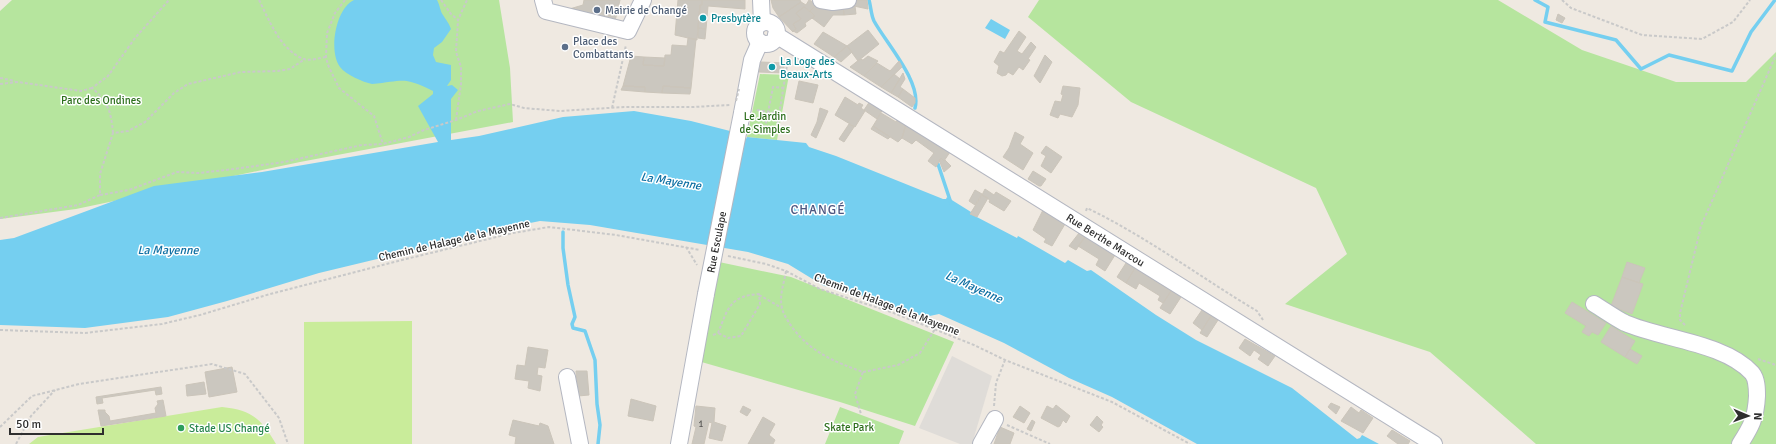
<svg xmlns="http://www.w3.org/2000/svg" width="1776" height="444" font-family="Signika,sans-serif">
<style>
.green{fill:#b6e59e}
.pitch{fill:#c9ec9a}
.plaza{fill:#dfdcd8}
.water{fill:#75cff0}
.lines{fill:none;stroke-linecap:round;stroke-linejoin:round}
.stream{stroke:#75cff0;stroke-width:3.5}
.building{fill:#cbc7bf;stroke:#cbc5ba}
.minor-casing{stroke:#b4b7c1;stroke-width:18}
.path{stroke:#c9c9c9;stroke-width:2;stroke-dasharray:3 2;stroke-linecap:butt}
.minor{stroke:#fff;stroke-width:16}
.minor-bridge-casing{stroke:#b4b7c1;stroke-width:18;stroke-linecap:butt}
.path-bridge{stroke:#c9c9c9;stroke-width:2;stroke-dasharray:3 2;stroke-linecap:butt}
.minor-bridge{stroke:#fff;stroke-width:16}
.service-dot{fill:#5c6f8a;stroke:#fff;stroke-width:1.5}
.culture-dot{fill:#0f9aa8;stroke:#fff;stroke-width:1.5}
.leisure-dot{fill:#2e9e5b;stroke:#fff;stroke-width:1.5}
.labels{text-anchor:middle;stroke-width:3;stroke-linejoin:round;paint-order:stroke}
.number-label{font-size:9px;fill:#555452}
.service-label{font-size:11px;fill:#4e5e75;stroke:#fff;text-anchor:start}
.culture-label{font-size:11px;fill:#0d838f;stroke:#fff;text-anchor:start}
.park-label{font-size:11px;fill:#2c6e1b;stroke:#fff}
.street-label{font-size:11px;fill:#2e2e2e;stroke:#fff}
.leisure-label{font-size:11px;fill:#27864d;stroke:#fff;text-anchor:start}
.water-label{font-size:12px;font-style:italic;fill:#0d6fa3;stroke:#fff}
.quarter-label{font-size:13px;letter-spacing:1px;fill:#4d5680;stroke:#fff}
</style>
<rect width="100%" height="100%" fill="#efe9e1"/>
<path class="green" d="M12,0H499L510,68L513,122L300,162L76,209L0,219V11Z
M1039,0H1498L1582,50L1676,82H1746L1776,52V444H1536L1430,352L1285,304L1347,254L1316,188L1131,102L1028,17Z
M760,74L789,75L777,140L747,137Z
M719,262L791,277L954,342L915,426L840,402L698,361Z
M840,407L904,431L899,444H825Z"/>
<path class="pitch" d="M412,321V444H304V322Z
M222,407C252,410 261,419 276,444H29L38,437Z"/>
<path class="plaza" d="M952,356L992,376L972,444H960L919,428Z"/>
<path class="water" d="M354,0H437C440,5 440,11 443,15C446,20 449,23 451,29L442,42L434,48L433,55L436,62L451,65V80L447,86L452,85L458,90L451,99V140L479,136L563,117L634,111L691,121L730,131V135L746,139L747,137L806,143L809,147L836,156L943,199H946L947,197L971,212V214L1017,238L1018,236L1065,263L1068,260L1087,271L1091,270L1156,315L1196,340L1292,388L1357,439L1360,438L1362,435L1379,444H1197L1112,397L1069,378L1004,343L939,314L925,317L859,295L844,289L824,286L788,264L748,252L590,225L540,221L506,228L319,273L227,301L168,317L85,328L0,325V240L14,238L154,186L262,172L438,142L418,106L433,94V91C403,76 404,81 372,84C363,82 346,75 340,67C328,51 336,8 354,0Z
M991,19L1010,30L1005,39L985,28Z"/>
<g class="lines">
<path class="stream" d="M869,0C871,7 871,15 874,21C886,43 922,82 915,108
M1535,0L1548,7L1545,22L1616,40L1641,69L1669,55L1732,71L1751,32L1775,0
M938,164L951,203
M563,232V248L568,285L575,317L572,324L573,328L585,331L595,360L597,404L600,425L598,444"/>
</g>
<path class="building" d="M584,0H620L615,21L576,11L577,8L566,10L583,5Z
M678,0H702V5H700L697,40L675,35Z
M702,0H745V9L708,6L706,29L698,28L700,5H702Z
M771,0H800L801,2L779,17L773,8Z
M809,0L817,4L810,11L804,7L796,13L801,19L793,24L796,29L793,32L779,17L801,2L806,5Z
M854,0H867L868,9L849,5Z
M817,4L843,6L844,15H833L824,27L812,18L815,16L810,11Z
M849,5L855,6L856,14L844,15L843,6Z
M804,7L815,16L805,23L806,26L797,33L793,31L796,29L793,24L801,19L796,13Z
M1558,14L1565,18L1562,23L1556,20Z
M698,28L706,29L705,39L698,38Z
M868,30L879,44L858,61L847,46Z
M1019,31L1026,37L1017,51L1022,54L1031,42L1036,47L1028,59L1030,60L1023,70L1019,67L1013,75L1008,72L1006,75L1002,76L997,73L999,66L994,62L1000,51L1004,53Z
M823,32L847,46L834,57L814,44Z
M688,38L696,39L691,88L663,86L662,93L645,92V87L623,86L631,56L644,57L643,65L664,66L665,55H671L672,45L687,46Z
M847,46L852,52L841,62L834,57Z
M1045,55L1052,62L1040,83L1034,76Z
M868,56L878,61L864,76L850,67L860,59L863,60Z
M644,57L665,58L664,66L643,65Z
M899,61L902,67L881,87L864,76L877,63L890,71Z
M761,62L784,63V73L759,72Z
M903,73L905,79L900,87L903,89L898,97L891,93Z
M894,74L900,79L891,93L881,87Z
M799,81L818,85L813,103L795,99Z
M623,86L645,87V92L621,90Z
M663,86L691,88L690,94L662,93Z
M1063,86L1080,88L1078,105L1072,117L1060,114L1058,118L1050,115L1055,101L1061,102L1063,95L1061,94Z
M903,89L915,98V103L912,107L898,97Z
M845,97L858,105L859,103L863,105L861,108L865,111L855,127L835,115Z
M870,101L883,109L877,119L864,110Z
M820,108L828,111L816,138L811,135L817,122Z
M881,113L896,122L898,119L906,124L902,138L898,142L873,126Z
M849,124L854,127L844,142L839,139Z
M906,124L950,152L944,161L941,158L936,167L928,161L934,153L916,140L912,144L902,138Z
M873,126L890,137L888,139L871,129Z
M1015,132L1024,137L1020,144L1033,153L1023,170L1003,157L1009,148Z
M1046,146L1062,157L1051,173L1041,166L1046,156L1041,153Z
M941,158L944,161L945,160L951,166L944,172L939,160Z
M1033,171L1046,179L1041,186H1039L1028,179Z
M985,189L994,195L996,192L1011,201L1004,211L989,202L990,200L982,195Z
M975,190L982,194L975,205L969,201Z
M982,195L988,198L977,217L970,214Z
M1043,210L1065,224L1052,246L1044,242L1046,239L1033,230Z
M1079,233L1085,237L1076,250L1069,246Z
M1085,237L1115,255L1105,271L1096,265L1099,259L1078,246Z
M1627,262L1645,268L1639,283L1622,277Z
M1126,263L1135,268L1126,283L1117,277Z
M1135,268L1171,291L1163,303L1158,300L1160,296L1139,283L1136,289L1126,283Z
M1622,277L1643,284L1632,314L1611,306Z
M1171,291L1181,297L1170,314L1160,308Z
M1572,302L1606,323L1598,335L1592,332L1589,336L1582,332L1586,326L1565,313Z
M1202,310L1211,316L1202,330L1193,323Z
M1211,316L1218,320L1207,337L1200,333Z
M1611,326L1635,341L1625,357L1601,342Z
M1245,339L1275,356L1268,366L1258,359L1261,355L1254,350L1250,356L1239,348Z
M528,347L548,350L545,368L538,367L537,375L542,376L540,391L528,388L529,381L515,379L517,365L525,366Z
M1630,349L1642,356L1637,364L1625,357Z
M232,367L237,392L209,397L205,372Z
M576,371H587L589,395L578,396Z
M204,382L206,394L187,396L186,385Z
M161,387L162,394L156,395L155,390L102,398L103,403L97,404L96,397Z
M631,399L656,406L653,421L628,416Z
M163,400L166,416L101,426L98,410H105V412L109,416L110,421L156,413L155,408L158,404L157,401Z
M1331,403L1340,407L1336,414L1328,407Z
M1056,405L1070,416L1066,423L1063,420L1060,426L1058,427L1041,418L1047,406L1053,409Z
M696,406L715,408L714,422L726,426L722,441L709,438L712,423L709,422L704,444H692L696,427L694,426Z
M743,406L751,410L747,416L740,412Z
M1020,406L1030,413L1024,423L1013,417Z
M1351,407L1359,413L1361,410L1373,418L1363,433L1341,421Z
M1097,416L1103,422L1101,425L1103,427L1099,432L1090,425Z
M763,417L775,424L769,435L775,440L773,444H748Z
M513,420L539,426L540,423L548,426L554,444H515L516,437L509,435Z
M1032,420L1035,422L1031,431L1027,429Z
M1000,427L1014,433L1010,444H994Z
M1392,430L1410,441L1408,444H1398L1387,436Z"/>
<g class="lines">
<g class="minor-casing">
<g id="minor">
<path d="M543,0L546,11L628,31L643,0"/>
<path d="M761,0L762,23"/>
<path d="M821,0L833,2L848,0"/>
<circle cx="766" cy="33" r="11"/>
<path id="s1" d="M776,35L1434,444"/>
<path d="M742,113L752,60L760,42"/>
<path d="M1594,304C1604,310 1615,318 1625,323C1662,339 1725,343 1752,373C1757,379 1757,389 1757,396C1756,418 1751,427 1740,444"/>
<path d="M567,377L580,444"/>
<path d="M679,444L706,294"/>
<path d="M981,444L995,419"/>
</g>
</g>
<path class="path" d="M259,0C269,20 281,51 304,59C310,61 320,58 326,57
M345,0L335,13L327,33L326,57L328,65L339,88L374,116L383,144
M441,0L451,14L458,20L467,0
M1562,0L1571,8L1642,35L1702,39L1733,22L1750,0
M0,78L15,81
M0,84L18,82L81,91L92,88
M612,108L626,45
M757,110L780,114
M456,120L461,84V67L456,52L458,20
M113,133C111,111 108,102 92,88L108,76L135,38L169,0
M764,133L773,87L784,88
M776,134L788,59
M100,195L129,190L177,172L199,173L234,169L284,162L362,145L383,144L409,137L424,130L456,120L478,111L510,104L524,108L560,111L624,107H693L730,105
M1086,211L1087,208C1147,237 1200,277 1257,311L1263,320
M0,218L78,205L100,195V174L113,133L128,131L145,122L174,93L188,84L241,72L278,71L290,69L305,59
M686,247L697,265
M728,256L766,264L786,271L820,289L891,312L974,345L1005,360L1112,402L1190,444
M786,271C784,284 779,295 782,308C783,314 788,321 792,327C810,352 835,362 863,372L855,394L861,414
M759,295L782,308
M1685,325L1680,320V313L1701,226L1776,55
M0,330L85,333L162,324L200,315L270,294L406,259L513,233L549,227L616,235L700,250
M713,335L718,333C728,309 729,296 759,294L760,304L741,336L728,338L718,333
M1758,359L1776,365
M863,372L898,365L920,353L935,329
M994,406L996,383L1005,360
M1007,425L1050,444
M0,427L32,396L79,384L212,364L245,374L279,418L288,444
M16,444L31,416L55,390"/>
<use href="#minor" class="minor"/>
<g class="minor-bridge-casing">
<g id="minor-bridge">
<path id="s2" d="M706,294L742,113"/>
</g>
</g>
<path class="path-bridge" d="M736,101L739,89"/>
<use href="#minor-bridge" class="minor-bridge"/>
</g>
<g class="service-dot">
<circle cx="597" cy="10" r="4"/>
<circle cx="565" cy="47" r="4"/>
</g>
<g class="culture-dot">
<circle cx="703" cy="18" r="4"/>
<circle cx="772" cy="67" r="4"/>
</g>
<circle class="leisure-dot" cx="181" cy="428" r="4"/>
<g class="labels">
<g class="number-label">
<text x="701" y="427">1</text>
</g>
<g class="service-label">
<text x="605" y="14">Mairie de Changé</text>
<text x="573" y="45">Place des<tspan x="573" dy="13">Combattants</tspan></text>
</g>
<g class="culture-label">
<text x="711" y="22">Presbytère</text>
<text x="780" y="65">La Loge des<tspan x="780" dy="13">Beaux-Arts</tspan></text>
</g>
<g class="park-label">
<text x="101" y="104">Parc des Ondines</text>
<text x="765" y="120">Le Jardin<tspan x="765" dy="13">de Simples</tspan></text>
<text x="849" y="431">Skate Park</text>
</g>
<g class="street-label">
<text dy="4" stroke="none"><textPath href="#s1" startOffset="388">Rue Berthe Marcou</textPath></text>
<text transform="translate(454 240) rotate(-13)" y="4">Chemin de Halage de la Mayenne</text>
<text dy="4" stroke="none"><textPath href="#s2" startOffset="53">Rue Esculape</textPath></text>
<text transform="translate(887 304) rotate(21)" y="4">Chemin de Halage de la Mayenne</text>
</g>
<g class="leisure-label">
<text x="189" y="432">Stade US Changé</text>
</g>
<g class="water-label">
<text transform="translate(671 181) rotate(9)" y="4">La Mayenne</text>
<text x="168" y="254">La Mayenne</text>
<text transform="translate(974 287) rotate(24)" y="4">La Mayenne</text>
</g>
<g class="quarter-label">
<text x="818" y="214">CHANGÉ</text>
</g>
</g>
<g transform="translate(1748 416) rotate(92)" stroke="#ffffff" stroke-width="3" paint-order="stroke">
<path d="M0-3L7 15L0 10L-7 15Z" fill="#2e2e2e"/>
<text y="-6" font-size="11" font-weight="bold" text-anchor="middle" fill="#2e2e2e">N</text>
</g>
<path d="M10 428v6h93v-6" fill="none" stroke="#2e2e2e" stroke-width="2"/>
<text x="16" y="428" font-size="12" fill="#2e2e2e" stroke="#ffffff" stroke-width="3" paint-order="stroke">50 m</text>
</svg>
